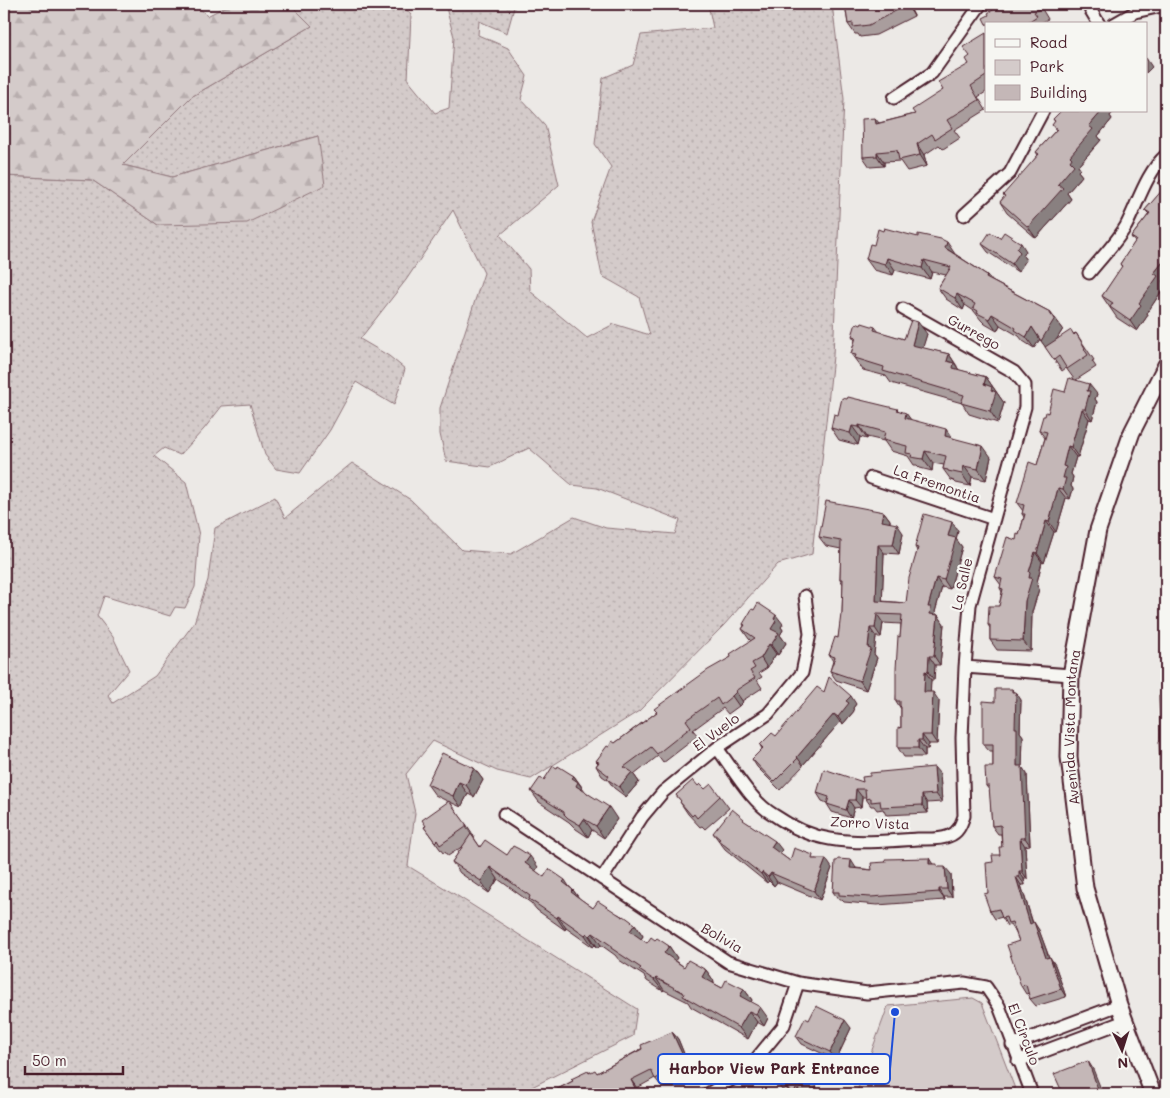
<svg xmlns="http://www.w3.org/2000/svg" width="1170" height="1098" font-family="Mali,sans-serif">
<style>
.grass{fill:url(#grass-dots);stroke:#8f757a;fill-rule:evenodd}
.forest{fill:url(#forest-firs);stroke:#8f757a}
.park{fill:#d4cbca;stroke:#8f757a}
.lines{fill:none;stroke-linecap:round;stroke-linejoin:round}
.minor-casing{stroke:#4a1f2b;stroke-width:15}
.tertiary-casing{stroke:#4a1f2b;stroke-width:19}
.minor{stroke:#f6f6f2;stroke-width:11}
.tertiary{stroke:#f6f6f2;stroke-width:15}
.wall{fill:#a99d9d;stroke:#4a1f2b}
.shaded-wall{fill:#898080;stroke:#4a1f2b}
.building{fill:#c4b7b7;stroke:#4a1f2b}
.labels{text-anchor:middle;stroke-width:4.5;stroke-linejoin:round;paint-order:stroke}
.street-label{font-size:14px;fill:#4a1f2b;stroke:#f6f6f2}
.leader{fill:none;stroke:#1d4ed8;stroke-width:2}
.callout-dot{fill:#1d4ed8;stroke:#f6f6f2;stroke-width:2}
.callout{fill:#f6f6f2;stroke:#1d4ed8;stroke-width:2}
.callout-label{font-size:15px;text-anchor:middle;font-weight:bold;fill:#4a1f2b}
</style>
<defs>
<pattern id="grass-dots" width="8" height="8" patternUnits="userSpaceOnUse" patternTransform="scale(1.25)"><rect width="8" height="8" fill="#d4cbca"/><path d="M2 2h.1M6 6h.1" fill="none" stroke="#b8aeae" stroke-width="1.8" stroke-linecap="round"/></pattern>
<pattern id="forest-firs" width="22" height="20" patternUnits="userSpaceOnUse" patternTransform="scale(1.25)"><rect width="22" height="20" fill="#d4cbca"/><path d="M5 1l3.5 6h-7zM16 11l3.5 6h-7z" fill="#b8aeae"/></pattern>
</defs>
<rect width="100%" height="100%" fill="#ece9e6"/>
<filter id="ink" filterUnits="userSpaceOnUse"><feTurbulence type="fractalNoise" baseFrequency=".02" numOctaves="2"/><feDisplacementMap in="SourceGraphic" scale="10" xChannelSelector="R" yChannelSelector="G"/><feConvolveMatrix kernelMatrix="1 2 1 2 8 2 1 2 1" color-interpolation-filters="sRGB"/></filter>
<g filter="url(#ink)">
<path class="grass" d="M290,4H402L411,15L408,80L435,113L449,108L454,37L445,4H515L507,33L479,21L478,35L508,48L527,76L521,99L545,125L559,185L500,235L529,269L530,291L587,338L614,324L650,335L639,297L602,276L591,222L611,167L595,144L603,78L633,65L641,35L713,28L708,4H832L844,99L833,356L812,554L778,564L724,625L639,711L531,779L497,771L433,741L406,774L415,813L408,866L456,895L637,1009L633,1036L518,1094H4V176L92,180L158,225L318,136L172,177L123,165L191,97L312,26ZM453,210L484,273L440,408V434L446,461L490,467L529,448L572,485L597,488L680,520L675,534L606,528L574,517L511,554L462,550L411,500L352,463L285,518L275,497L215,528L208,580L194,623L155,676L113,703L108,695L129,670L113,637L97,616L104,596L170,616L175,607L185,608L195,587L199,535L186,482L154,456L164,448L180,455L204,429L222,406L250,404L265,455L276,469L300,473L330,430L356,382L394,405L405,369L389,356L360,339L406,280Z"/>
<path class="forest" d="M4,4H196L207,16L231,4H290L312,26L191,97L123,165L172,177L318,136L325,185L247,223L158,225L92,180L4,176Z"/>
<path class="park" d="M973,998L982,1003L1017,1094H856L888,1006Z"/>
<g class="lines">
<g class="minor-casing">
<path id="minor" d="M1087,4L1099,24
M1114,24L1135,12L1166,5
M894,98L932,73L981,4
M964,215L1010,173L1043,111
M1089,273C1101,258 1116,243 1126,226C1138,203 1146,173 1166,155
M871,478L994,519
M965,667L1071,675
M717,748C733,769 751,802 774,815C790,826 811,836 830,839C859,844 890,841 918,839C928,839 940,840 949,836C958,833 961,825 964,816L962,738L965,667L970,605L1025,407V385L1014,372L903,309
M504,814L728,962L798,983L867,993L964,983L986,987L999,1006L1032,1094
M602,879L642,817L663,792L717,748L768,714L802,673L810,634L805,596
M1012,1045L1119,1005
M1018,1061L1125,1021
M708,1094L747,1070L784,1025L798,983"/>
</g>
<g class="tertiary-casing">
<g id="tertiary">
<path id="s1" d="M1153,1094L1119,1005L1085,888L1069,757L1071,675L1098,530L1132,432L1166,365"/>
</g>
</g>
<use href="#minor" class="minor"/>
<use href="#tertiary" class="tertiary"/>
</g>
<path class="wall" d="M845,4H911L909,6L914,16L876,35L860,37L858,34H855L848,24Z
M1039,4L1048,19L1041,23L1042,24H986Z
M986,33V92L978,97L986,110L954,130L960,138L943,149L939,145L924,155L927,166L907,171L900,161L884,162V166L870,167L863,157L879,123L915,114L943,90L969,64L970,56Z
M1061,111H1114L1110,116L1112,119L1098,136L1101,140L1078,166L1080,169L1078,171L1082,176L1067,193L1071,199L1036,238L1007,213L1000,202L1038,155L1036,152L1056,130L1052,125L1055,122L1053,119Z
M1166,175L1163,282L1165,286L1147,313L1148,315L1137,331L1117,318L1102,296L1122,267L1120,264L1135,242L1131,237L1149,214L1145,210L1163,190L1158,183Z
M1000,238L1026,251L1023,256L1026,260L1018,272L988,252L982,244Z
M874,245L955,254L987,275L992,281L1050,312L1063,329L1056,340L1076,333L1094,360L1092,361L1096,367L1076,380L1097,394L1095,399L1097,402L1092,420L1089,419L1088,423L1078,457H1076L1071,474L1073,477L1071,486L1073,489L1070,499L1066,498L1056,532H1054L1044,563L1042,562L1037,582L1038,583L1037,586L1039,589L1032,612L1031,651L997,650L990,640V628L988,625L999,606L1002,592L1000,588L1001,585L995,577L1016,540L1019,535L1024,517L1022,514L1023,511L1017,503L1037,465L1045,438L1039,430L1045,416L1065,392L1074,379L1066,368L1062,371L1040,339L1034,348L1023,341L1019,336L1000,325L997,331L985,324L981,320L974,311L965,305L963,310L946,299L938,288L946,275L932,272L930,279L895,270L893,275L874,270L866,259Z
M875,327L879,332L904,339L927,334L922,348L949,354L957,366V367L959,370L986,377L1004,403L998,423L969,414L962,403L891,383L886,376L863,370L851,354L855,340L852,336Z
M899,411L911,420L953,438L991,457L986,480L972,477L970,486L956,483L954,481L951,480L943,469L944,465L933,463L932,471L920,468L917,465H914L908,456L891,451L884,441L867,437V439L860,437L858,445L839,440L831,428L838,415Z
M884,512L890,520V523L903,533L899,554L884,553L882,601L906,603L917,551L915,547L958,531L956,539L962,547L950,589L942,587L935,612L936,614L938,615L944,624L940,665H935L934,680H931L930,692L939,701L937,744H929L928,749H925V757H904L898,748L901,728V709L896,701L901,624L883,623L881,637H876L874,654L877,658L866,690L836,680L830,671L833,661L829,655L838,638L842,614L843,584L840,579L841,549L826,546L819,537Z
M743,624H783L781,627L783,630L780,635L786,643L778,655L776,654L767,668L759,673L762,677L757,680L762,688L742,701L743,702L739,706L728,714L723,708L693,730L698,736L663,763L658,756L634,775L639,782L626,797L614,788L608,780L602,776L596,766L598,763L596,761L609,747L615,743L731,657L751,641L749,639L742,629L744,626Z
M1166,633V831L1163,827L1162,810L1164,807V791L1163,773L1160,770L1161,695Z
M1012,689L1021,700L1020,732L1023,736L1022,767L1027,774L1030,845L1025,846L1027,879H1024L1025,885H1021L1033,923L1039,930L1049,957L1055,965L1066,997L1036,1006L1030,999L1029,993L1026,994L1021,986L1019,941L1015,931H1014L1010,925L1007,926L1002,917L995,919L990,911L988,893L993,862L1000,855L1002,847L1001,834H998L992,826L990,791L986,786L993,767V751H989L983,744L995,702Z
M824,692L856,704L853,708L854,711L843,724L840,722L803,765V766L780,790L757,767L752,759L762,749L760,745L776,736Z
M474,768L483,780L474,797L468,794L461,807L450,802L474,836V838L480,847L507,855L538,867L535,871L544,877L570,887L573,890L579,898L593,908L618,914L635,924L643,936L641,939L647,943L655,940L669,946L677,958L675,960L684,967L706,970L714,981L713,983L722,988L744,989L752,1000L751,1002L768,1018L764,1026L757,1022L748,1039L691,1007L688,1002L664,990L663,991L647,981L644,976L619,960L615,955L601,945L598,948L595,945L593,947L566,928L565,930L537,910L531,903L498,879L489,893L460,873L452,862L463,846L448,856L445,852L443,853L424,827L449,802L435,795L427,784Z
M557,768L574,776L585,791L617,819L604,838L592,830L588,837L576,829L569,822L539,802L531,791Z
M940,774L942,802L927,803L928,813L886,815L883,809L877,810L874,806H871L866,799V797H862L861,807L854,808L851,818L832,812L827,804V803L822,801L817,793L863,782Z
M698,786L720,796L729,808L705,829L702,826L700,827L688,814L680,802L681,801L676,795Z
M747,823L782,850L779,853L790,861L816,859L832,868L820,900L777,882L774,886L769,881L767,883L725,849L713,833Z
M837,861L856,868L872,870L933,864L951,874L952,897H944L945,900L877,905L844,902L842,900H839L833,892Z
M809,1020L851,1028L836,1060L802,1044L796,1036Z
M672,1032L678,1039L689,1066L675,1072L678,1079L661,1086L655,1078L637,1088L640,1094H548L590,1072L597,1073Z
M796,1062L815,1072L821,1080L815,1085L817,1087L808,1094H791L786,1088L783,1091L773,1079L768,1071L788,1063Z"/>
<path class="shaded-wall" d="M906,4H908L914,16Z
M1146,58L1152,67L1146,73Z
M1102,111H1114L1110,116L1112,119L1098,136L1101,140L1078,166L1080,169L1078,171L1082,176L1067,193L1071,199L1036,238L1028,227L1058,184L1070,161V156L1089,126Z
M875,118L883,128L876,124Z
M917,144L924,155L927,166L920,155Z
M877,152L884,162V166L877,156Z
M947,242L955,254L945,248Z
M1166,242V254L1162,247Z
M1021,243L1026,251L1023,256L1026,260L1018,272L1012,264L1017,249Z
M887,258L895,270L893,275L885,264Z
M1166,258V277L1163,282L1165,286L1147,313L1148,315L1137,331L1130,321L1154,273Z
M924,260L932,272L930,279L922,268Z
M987,275L996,286L986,278Z
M957,294L965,305L963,310L955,298Z
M1050,312L1054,319L1055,318L1063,329L1049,352L1041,341Z
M992,314L1000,325L997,331L989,319Z
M918,322L927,334L920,357L912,345Z
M1032,327L1040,339L1034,348L1026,337Z
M949,354L962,375L961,380L947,361Z
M986,377L1004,403L998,423L990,411L984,384Z
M1089,384L1097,394L1095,399L1097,402L1092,420L1085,409L1087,391Z
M1082,409L1089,419L1078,457L1071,447Z
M906,413L914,424L905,418Z
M859,425L867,437V439L859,427Z
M852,426L860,437L858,445L850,433Z
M946,429L954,441L945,436Z
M983,446L991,457L986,480L978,469Z
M1068,446L1076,457L1071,474L1073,477L1071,486L1073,489L1070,499L1063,489V466Z
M925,451L933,463L932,471L923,459Z
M964,466L972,477L970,486L962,474Z
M1058,488L1066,498L1056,532L1049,522Z
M884,512L890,520L889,530L882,521Z
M1046,521L1054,532L1044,563L1037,553Z
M952,522L958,531L956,539L962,547L950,589L944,580L948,536Z
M897,524L903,533L899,554L893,545Z
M878,545L884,553L882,610L876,601Z
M1035,552L1042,562L1037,582L1038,583L1037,586L1039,589L1032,612L1031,651L1023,641L1025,601L1029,578V572Z
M936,578L942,587L935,612L937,616L930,614L928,607Z
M877,614L883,623L881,637L875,628Z
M776,615L783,624L781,627L783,630L780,635L786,643L778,655L771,645V629L774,619Z
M938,615L944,624L940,665L934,656Z
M870,628L876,637L874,654L877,658L866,690L860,681L868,648Z
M769,644L776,654L767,668L761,658Z
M929,656L935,665L934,680L928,672Z
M925,671L931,680L930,701L924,692Z
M1012,689L1016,694V692L1021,700L1020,732L1023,736L1022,767L1027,774L1030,845L1025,838L1017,766Z
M736,692L743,702L739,706L732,696Z
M933,692L939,701L937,744L931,735Z
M851,696L856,704L853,708L854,711L843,724L838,717L846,701Z
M834,714L840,722L803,765L797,757Z
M922,735L929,744L928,749L922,740Z
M918,740L925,749V757L918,748Z
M934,767L940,774L942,802L936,794Z
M474,768L483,780L474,797L466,785Z
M632,772L639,782L626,797L619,787Z
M574,776L586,794L576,786L572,778Z
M459,782L468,794L461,807L453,796Z
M856,789L862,797L861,807L855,800Z
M922,795L927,803L928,813L922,805Z
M849,800L854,808L851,818L846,810Z
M609,807L617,819L604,838L596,826Z
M584,819L592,830L588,837L580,825Z
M466,824L474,836V838L466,827Z
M1020,838L1025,846L1027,879L1022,871Z
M775,841L782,850L777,856L771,847Z
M530,856L538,867L533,875L525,863Z
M929,858L934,866L929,864Z
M826,859L832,868L820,900L814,891Z
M851,860L856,868V876L850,868Z
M490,867L498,879L489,893L481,881Z
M945,867L951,874L952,897L947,889Z
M1019,871L1024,879L1025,885L1019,877Z
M762,872L769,881L767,883L761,874Z
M771,873L777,882L774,886L768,877Z
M1016,877L1021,885L1035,931L1030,924Z
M565,880L572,891L573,890L581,901L580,904L563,882Z
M939,889L944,897L945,900L939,892Z
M558,916L566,928L565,930L557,918Z
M1034,922L1039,930L1052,966L1046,958Z
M635,924L643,936L638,943L630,931Z
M587,933L595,945L593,947L585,935Z
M593,933L601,945L598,948L590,936Z
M669,946L677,958L672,965L664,953Z
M1050,957L1055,965L1066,997L1061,989Z
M706,970L714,981L710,988L702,977Z
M656,978L664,990L663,991L654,980Z
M744,989L752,1000L748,1007L740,996Z
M760,1007L768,1018L764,1026L756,1014Z
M749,1011L757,1022L748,1039L739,1028Z
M845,1020L851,1028L836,1060L830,1052Z
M672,1032L678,1039L689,1066L684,1058Z
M1088,1061L1093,1069L1103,1094H1099Z
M670,1064L675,1072L678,1079L673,1071Z
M631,1080L637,1088L640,1094L635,1088Z"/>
<path class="building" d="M845,4H906L907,5L869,25L853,27V23L848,24Z
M1003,4H1038L1041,8L1034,12L1037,16L1025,24H986L983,18L989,15L988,13Z
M986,33V76L971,86L979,100L947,120L952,128L935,139L932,134L917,144L920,155L899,160L897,150L877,152V156L863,157L862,119L875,118L876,124L915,114L912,110L943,90L938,82L969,64L966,59L970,56L963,47Z
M1061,111H1102L1089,126L1093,129L1070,156L1072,158L1070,161L1074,165L1058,184L1063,188L1028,227L1000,202L1005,196L1003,195L1039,154L1036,152L1057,129L1052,125L1055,121L1053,119Z
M1166,175V242L1162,247L1166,251V258L1154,273L1158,276L1139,303L1141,305L1130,321L1110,307L1113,303L1102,296L1122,266L1120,264L1136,240L1131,237L1150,213L1145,210L1164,188L1158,183Z
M884,228L918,237V234L941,239L947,242L945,248L987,275L986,278L1050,312L1049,314L1055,318L1041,341L1032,327L1026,337L1015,330L1016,328L1011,325L992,314L989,319L977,313L978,311L973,308L975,304L957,294L955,298L938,288L951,267L924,260L922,268L887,258L885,264L866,259L870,244L874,245L878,229L883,231Z
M990,232L1000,238L1004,232L1021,243L1017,249L1020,252L1012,264L982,244Z
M911,320L918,322L912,345L949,354L947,361L954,363L953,368L986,377L984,384L992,387L991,390L996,392L990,411L961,403L964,395L883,371L884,367L855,358L856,355L851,354L856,337L852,336L856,323L861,325L862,323L875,327L874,330L904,339Z
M1071,330L1074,335L1076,333L1085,348L1084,349L1088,355L1067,369L1059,356L1054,360L1045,347Z
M1069,378L1089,384L1087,391H1090L1085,409H1082L1081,413L1071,447L1068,446L1063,466L1066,467L1063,478H1066L1063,489L1058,488L1049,522L1046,521L1037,553L1035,552L1029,572L1030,573L1029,578H1032L1025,601L1023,641L990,640V625H988L989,606H999L1003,589L1000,588L1002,579L995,577L1007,537L1016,540L1017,534L1019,535L1025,514H1022L1024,505L1017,503L1029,462L1037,465L1047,432L1039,430L1043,416H1045L1046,412L1048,413L1054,389L1065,392Z
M848,397L898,409L897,410L906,413L905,418L946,429L945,436L983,446L978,469L964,466L962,474L948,471V470L943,469L946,456L925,451L923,459L911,457L912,454L906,453L907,446L883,440L885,432L859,425V427L852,426L850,433L831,428L834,414L838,415L842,398L847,399Z
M826,501L884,512L882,521L897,524L893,545H878L876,601L906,603L909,578L918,548L915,547L924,514L952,522L948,536L956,538L944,580L936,578L928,607H931L930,614L938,615L934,656H929L928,672L925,671L924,692H933L931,735H922V740H918V748H898V727L901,728V707L900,706V701H896V669L898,636L900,637L902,615L877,614L875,628H870L868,648L871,649L860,681L830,671L835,657L829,655L835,637L838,638L841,614H842L843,579H840L841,541L819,537Z
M758,603L776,615L774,619L776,621L771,629L779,633L771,645L769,644L761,658L752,663L755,668L750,671L755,678L735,691L736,692L732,696L721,705L717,698L686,720L691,727L657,754L651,747L624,767L632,772L619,787L607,779L609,776L596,766L599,762L596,761L607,746L609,747L612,741L615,743L657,712L654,709L708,670L731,657L730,654L755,638L742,629L745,625L743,624L752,609L754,610Z
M1166,633V826L1163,827L1160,810H1162V807H1164L1163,791H1164L1162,769L1160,770L1159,742H1161L1159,700V695H1161V662L1163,643H1165Z
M829,677L851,696L846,701L849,703L838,717L834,714L797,757L798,758L774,782L752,759L763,748L760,745L772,733L776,736L817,687L824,692Z
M995,689H1012V692H1016L1015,728H1017V766H1022L1025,838H1020L1022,871H1019V877H1016L1030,924L1034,922L1046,958L1050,957L1061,989L1030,999L1026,985L1021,986L1007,945L1019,941L1012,922L1008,923L1006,917L1002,918L999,909L990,911L984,894L988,893L986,863L993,862L992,855H1000L999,847H1002L1001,825L992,826L989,786H986L985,767H993V744H983V701L995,702Z
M442,753L474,768L466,785L459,782L453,796L427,784Z
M553,766L557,768L558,766L574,776L572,778L578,782L576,786L609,807L596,826L584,819L580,825L568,818L564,814V812L531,791L540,778L544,780Z
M934,767L936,794L922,795V805L881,807L880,801L871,802V798L866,799L865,789H856L855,800H849L846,810L827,804L829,797L817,793L824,769L863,782L862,777L870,776V773Z
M693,780L698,786L700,784L705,789L711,784L720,796L697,818L694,814L692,816L680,802L681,801L676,795Z
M449,801L466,824V827L440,845L437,840L435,842L424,827L426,826L422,820Z
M732,809L744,819L743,820L775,841L771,847L790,861L794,848L813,855L812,859H826L814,891L771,873L768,877L762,872L761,874L718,840L720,839L713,833Z
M471,834L480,847L485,840L507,855L513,846L519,849L530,856L525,863L544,877L549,869L565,880L563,882L573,890L571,892L593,908L598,901L618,914L623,917L624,916L635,924L630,931L647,943L651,937L655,940L657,938L669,946L664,953L684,967L688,960L706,970L702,977L722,988L726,980L744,989L740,996L760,1007L756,1014L749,1011L739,1028L683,996L684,993L656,978L654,980L639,970L641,968L611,948L612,946L593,933L590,936L587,933L585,935L558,916L557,918L529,899L530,896L490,867L481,881L452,862Z
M929,858V864H937V867H945L947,889H939V892L871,897L839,895V892H833L835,861H837L838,859L851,860L850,868L872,870L871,863L886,862L885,859Z
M816,1006L845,1020L830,1052L796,1036L805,1018L809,1020Z
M672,1032L684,1058L670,1064L673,1071L655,1079L651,1070L631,1080L635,1088L623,1094H616L612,1088L600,1094H548L573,1081L571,1079L588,1071L589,1073L595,1070L597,1073L642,1049L641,1045Z
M782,1057L788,1063L793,1058L796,1062L802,1057L815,1072L810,1077L811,1079L798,1090L796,1089L792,1093L780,1080L778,1083L768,1071Z
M1088,1061L1098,1089L1099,1094H1063L1054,1074Z"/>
</g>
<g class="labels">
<g class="street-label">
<text transform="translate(974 332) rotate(29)" y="5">Gurrego</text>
<text transform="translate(937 484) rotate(19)" y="5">La Fremontia</text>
<text transform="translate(962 584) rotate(-77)" y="5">La Salle</text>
<text dy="5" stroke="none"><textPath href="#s1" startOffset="379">Avenida Vista Montana</textPath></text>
<text transform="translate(716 732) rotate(-36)" y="5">El Vuelo</text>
<text transform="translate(870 823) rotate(2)" y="5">Zorro Vista</text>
<text transform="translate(722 938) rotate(30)" y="5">Bolivia</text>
<text transform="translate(1024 1034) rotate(69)" y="5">El Circulo</text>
</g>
</g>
<path class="leader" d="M895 1012L890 1069"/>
<circle class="callout-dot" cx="895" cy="1012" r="5"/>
<rect class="callout" x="658" y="1054" width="232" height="30" rx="5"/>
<g class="callout-label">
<text x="774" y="1074">Harbor View Park Entrance</text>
</g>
<rect width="1170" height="1098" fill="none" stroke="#f6f6f2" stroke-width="20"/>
<rect x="10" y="10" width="1150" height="1078" fill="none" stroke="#4a1f2b" stroke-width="2" filter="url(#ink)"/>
<rect x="985" y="22" width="162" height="90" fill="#f6f6f2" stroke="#b1a0a2"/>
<rect x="995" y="39" width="25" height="8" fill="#f6f6f2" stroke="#b1a0a2"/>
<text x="1030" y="48" font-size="15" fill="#4a1f2b">Road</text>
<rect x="995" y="60" width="25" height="15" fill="#d4cbca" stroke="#b1a0a2"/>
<text x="1030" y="72" font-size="15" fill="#4a1f2b">Park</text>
<rect x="995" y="85" width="25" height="15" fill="#c4b7b7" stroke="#b1a0a2"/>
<text x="1030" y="98" font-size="15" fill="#4a1f2b">Building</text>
<g transform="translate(1122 1050) rotate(176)" stroke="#f6f6f2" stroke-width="4" paint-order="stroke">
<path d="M0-4L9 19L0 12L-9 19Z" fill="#4a1f2b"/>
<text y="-8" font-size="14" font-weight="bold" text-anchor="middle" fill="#4a1f2b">N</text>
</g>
<path d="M25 1066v8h98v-8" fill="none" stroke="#4a1f2b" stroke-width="2.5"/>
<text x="32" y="1066" font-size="15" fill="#4a1f2b" stroke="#f6f6f2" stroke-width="4" paint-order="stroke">50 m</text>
</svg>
